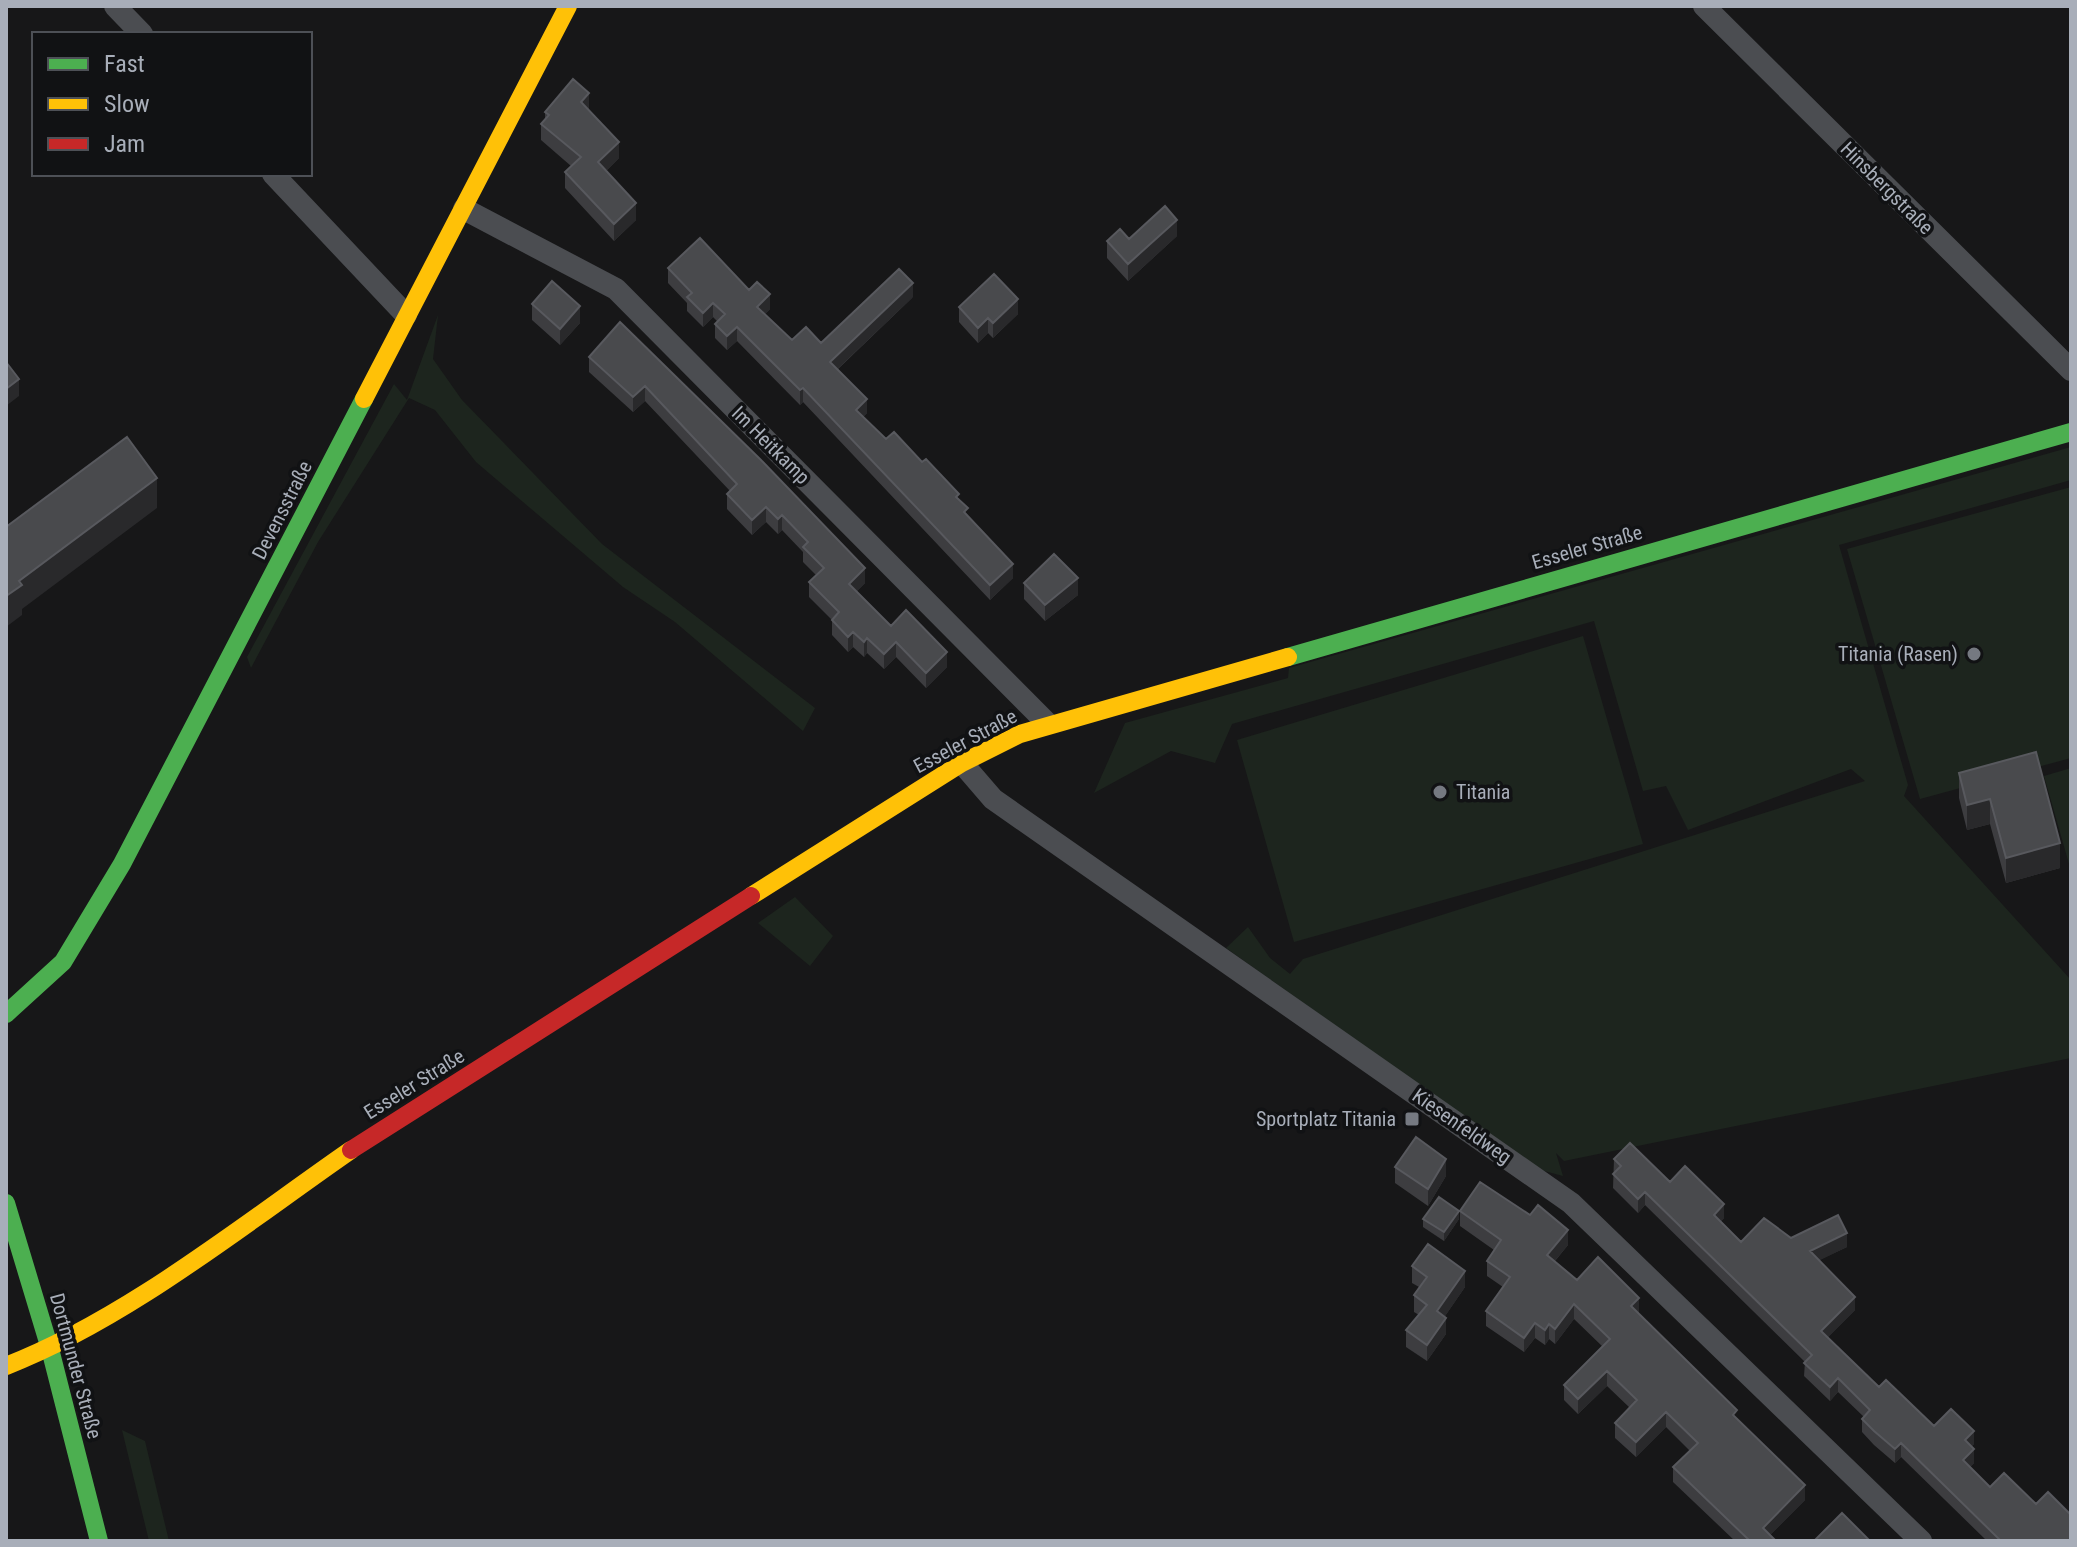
<svg xmlns="http://www.w3.org/2000/svg" width="2077" height="1547" font-family="'Roboto Condensed',sans-serif">
<style>
.green{fill:#1d251e}
.lines{fill:none;stroke-linecap:round;stroke-linejoin:round}
.street{stroke:#4b4d51;stroke-width:22}
.fast{stroke:#4caf50;stroke-width:18}
.slow{stroke:#ffc107;stroke-width:18}
.jam{stroke:#c62828;stroke-width:18}
.wall{fill:#3d3d40}
.shaded-wall{fill:#29292b}
.building{fill:#494a4d;stroke:#58595e;stroke-width:2}
.poi-dot{fill:#757981;stroke:#111214;stroke-width:3}
.labels{text-anchor:middle;stroke-width:7;stroke-linejoin:round;paint-order:stroke}
.street-label{font-size:20px;fill:#a8aeb9;stroke:#111214}
.poi-label{font-size:20px;fill:#a8aeb9;stroke:#111214;text-anchor:end}
</style>
<rect width="100%" height="100%" fill="#171718"/>
<path class="green" d="M438,315L433,359L462,400L602,544L815,708L803,731L675,622L623,587L476,462L435,410L409,398L318,542L251,668L247,657L394,384L407,400Z
M2071,447V480L1839,545L1908,785L1904,796L2071,980V1058L1564,1161L1556,1153L1563,1176L1537,1169L1226,948L1248,927L1270,958L1290,974L1303,959L1865,781L1851,769L1688,830L1666,786L1643,791L1594,621L1232,724L1215,763L1171,751L1094,793L1125,723L1288,678L1289,668Z
M2071,487V758L1920,799L1847,549Z
M1583,636L1643,844L1294,942L1237,740Z
M2071,768V871L2044,776Z
M795,897L833,936L810,966L758,923Z
M122,1430L145,1441L169,1541H149Z"/>
<g class="lines">
<path class="street" d="M115,6L142,34
M1704,6L2071,370
M273,174L406,315
M464,209L616,289L1047,723
M962,763L993,799L1571,1203L1921,1541"/>
<path class="fast" d="M1288,657L2071,432
M6,1014L63,962L122,864L364,399
M6,1203L50,1349L99,1541"/>
<path class="slow" d="M364,399L568,6
M751,896L962,763L1020,734L1288,657
M6,1366C127,1319 244,1224 351,1150"/>
<path class="jam" d="M351,1150L751,896"/>
</g>
<path class="wall" d="M589,110L619,158L606,171L636,220L614,241L565,188V172L571,166L541,140V124L545,119V112Z
M1177,236L1128,281L1107,258V241Z
M668,268L749,290L770,309L765,314L792,340L821,343L913,297L838,369L867,413L863,417L886,439L922,462L959,499L968,517L1013,578L990,600L803,402L800,405L737,341L727,350L715,338V324L718,322L713,317L703,327L687,311V303L668,283Z
M532,304L580,323L560,345L532,320Z
M959,307L1018,314L993,338L988,333L978,343L959,322Z
M620,322L865,583L857,591L891,626L947,667L926,688L896,657L884,669L867,653L864,657L853,647L848,652L832,635V620L809,597V582L816,575L803,562V552L782,530L778,534L766,522L752,535L727,509V494L730,491L645,401L633,412L589,372V357Z
M1024,583L1078,595L1045,621L1024,599Z
M2036,752L2060,868L2006,883L1990,824L1967,830L1959,798V773Z
M1614,1159L1670,1182L1724,1218L1721,1221L1741,1242L1791,1238L1847,1247L1819,1260L1855,1310L1828,1337L1879,1387L1934,1426L1974,1444L1971,1447L1974,1463L1970,1467L1990,1487L2071,1541H1987L1901,1457L1895,1463L1874,1445L1862,1432V1419L1864,1417L1838,1392L1830,1401L1804,1376L1805,1362L1645,1205L1638,1213L1613,1188Z
M1395,1167L1446,1176L1428,1206L1395,1183Z
M1460,1211L1568,1245L1555,1261L1577,1280L1639,1312L1638,1313L1737,1419L1805,1500L1770,1535L1776,1541H1735L1673,1482V1467L1690,1451L1666,1427L1636,1457L1615,1438V1423L1630,1408L1607,1386L1578,1414L1564,1400V1385L1603,1347L1574,1319L1555,1344L1549,1339L1545,1345L1535,1338L1524,1352L1486,1326V1311L1503,1287L1487,1276V1261L1494,1250L1460,1226Z
M1423,1219H1459L1444,1241L1423,1227Z
M1412,1266L1465,1287L1445,1316L1446,1334L1427,1361L1406,1347V1330L1419,1315L1414,1312V1295L1419,1287L1412,1283Z"/>
<path class="shaded-wall" d="M589,93V110L581,119V102Z
M619,142V158L598,179V162Z
M636,203V220L614,241V224Z
M1177,220V236L1128,281V264Z
M913,283V297L830,376V362Z
M770,294V309L757,321V307Z
M1018,299V314L993,338V323Z
M713,303V317L703,327V313Z
M580,306V323L560,345V329Z
M988,318V333L978,343V328Z
M737,327V341L727,350V336Z
M19,379V396L6,406V389Z
M645,386V401L633,412V397Z
M803,388V402L800,405V390Z
M867,399V413L856,424V410Z
M157,478V508L22,609V615L6,627V596L19,581Z
M766,507V522L752,535V520Z
M782,515V530L778,534V519Z
M1013,564V578L990,600V585Z
M865,568V583L849,599V584Z
M1078,578V595L1045,621V605Z
M853,632V647L848,652V637Z
M867,638V653L864,657V642Z
M896,642V657L884,669V654Z
M947,652V667L926,688V673Z
M1990,799V824L1967,830V805Z
M2060,843V868L2006,883V858Z
M1446,1159V1176L1428,1206V1189Z
M1645,1192V1205L1638,1213V1199Z
M1724,1204V1218L1714,1228V1215Z
M1459,1211V1219L1444,1241V1232Z
M1568,1230V1245L1547,1270V1255Z
M1847,1233V1247L1810,1265V1251Z
M1465,1271V1287L1437,1328V1311Z
M1855,1297V1310L1821,1344V1331Z
M1639,1298V1312L1631,1321V1306Z
M1574,1304V1319L1555,1344V1329Z
M1446,1318V1334L1427,1361V1345Z
M1535,1323V1338L1524,1352V1338Z
M1549,1324V1339L1545,1345V1330Z
M1607,1371V1386L1578,1414V1399Z
M1838,1378V1392L1830,1401V1387Z
M1666,1412V1427L1636,1457V1442Z
M1974,1431V1444L1965,1454V1440Z
M1901,1443V1457L1895,1463V1449Z
M1974,1449V1463L1963,1474V1460Z
M1805,1485V1500L1764,1541L1763,1528Z"/>
<path class="building" d="M573,79L589,93L581,102L619,142L598,162L636,203L614,224L565,172L581,157L541,124L549,115L545,112Z
M1165,206L1177,220L1128,264L1107,241L1120,229L1129,239Z
M700,238L749,290L757,282L770,294L757,307L792,340L806,327L821,343L899,269L913,283L830,362L867,399L856,410L886,439L894,432L922,462L926,459L959,494L956,497L968,508L964,512L1013,564L990,585L803,388L800,390L737,327L727,336L715,324L725,314L713,303L703,313L687,297L692,293L668,268Z
M994,274L1018,299L993,323L988,318L978,328L959,307Z
M552,281L580,306L560,329L532,304Z
M620,322L761,460L865,568L849,584L891,626L906,610L947,652L926,673L896,642L884,654L867,638L864,642L853,632L848,637L832,620L839,612L809,582L824,568L803,547L808,542L782,515L778,519L766,507L752,520L727,494L737,484L645,386L633,397L589,357Z
M6,362L19,379L6,389Z
M127,437L157,478L19,581L22,585L6,596V527Z
M1054,554L1078,578L1045,605L1024,583Z
M2036,752L2060,843L2006,858L1990,799L1967,805L1959,773Z
M1416,1137L1446,1159L1428,1189L1395,1167Z
M1630,1143L1670,1182L1685,1166L1724,1204L1714,1215L1741,1242L1764,1218L1791,1238L1838,1215L1847,1233L1810,1251L1855,1297L1821,1331L1879,1387L1886,1380L1934,1426L1951,1409L1974,1431L1965,1440L1974,1449L1963,1460L1990,1487L2004,1473L2036,1504L2048,1492L2071,1515V1541H2001L1901,1443L1895,1449L1874,1431L1862,1419L1870,1410L1838,1378L1830,1387L1804,1363L1812,1355L1645,1192L1638,1199L1613,1174L1621,1166L1614,1159Z
M1480,1182L1530,1215L1538,1205L1568,1230L1547,1255L1577,1280L1598,1257L1639,1298L1631,1306L1737,1410L1733,1415L1805,1485L1763,1528L1776,1541H1750L1673,1467L1698,1443L1666,1412L1636,1442L1615,1423L1637,1400L1607,1371L1578,1399L1564,1385L1610,1339L1574,1304L1555,1329L1549,1324L1545,1330L1535,1323L1524,1338L1486,1311L1510,1277L1487,1261L1501,1240L1460,1211Z
M1439,1197L1459,1211L1444,1232L1423,1219Z
M1428,1244L1465,1271L1437,1311L1446,1318L1427,1345L1406,1330L1427,1305L1414,1295L1427,1277L1412,1266Z
M1842,1513L1870,1541H1814Z"/>
<g class="poi-dot">
<circle cx="1974" cy="654" r="8"/>
<circle cx="1440" cy="792" r="8"/>
<rect x="1404" y="1111" width="16" height="16" rx="4"/>
</g>
<g class="labels">
<g class="street-label">
<text transform="translate(1887 188) rotate(45)" y="7">Hinsbergstraße</text>
<text transform="translate(771 445) rotate(45)" y="7">Im Heitkamp</text>
<text transform="translate(282 510) rotate(-63)" y="7">Devensstraße</text>
<text transform="translate(1587 547) rotate(-16)" y="7">Esseler Straße</text>
<text transform="translate(965 741) rotate(-28)" y="7">Esseler Straße</text>
<text transform="translate(414 1084) rotate(-32)" y="7">Esseler Straße</text>
<text transform="translate(1462 1126) rotate(35)" y="7">Kiesenfeldweg</text>
<text transform="translate(76 1366) rotate(75)" y="7">Dortmunder Straße</text>
</g>
<g class="poi-label">
<text x="1958" y="661">Titania (Rasen)</text>
<text x="1456" y="799" text-anchor="start">Titania</text>
<text x="1396" y="1126">Sportplatz Titania</text>
</g>
</g>
<rect width="2077" height="1547" fill="none" stroke="#a8aeb9" stroke-width="16"/>
<rect x="32" y="32" width="280" height="144" fill="#111214" stroke="#4d5056" stroke-width="2"/>
<rect x="48" y="58" width="40" height="12" fill="#4caf50" stroke="#4d5056" stroke-width="2"/>
<text x="104" y="72" font-size="24" fill="#a8aeb9">Fast</text>
<rect x="48" y="98" width="40" height="12" fill="#ffc107" stroke="#4d5056" stroke-width="2"/>
<text x="104" y="112" font-size="24" fill="#a8aeb9">Slow</text>
<rect x="48" y="138" width="40" height="12" fill="#c62828" stroke="#4d5056" stroke-width="2"/>
<text x="104" y="152" font-size="24" fill="#a8aeb9">Jam</text>
</svg>
